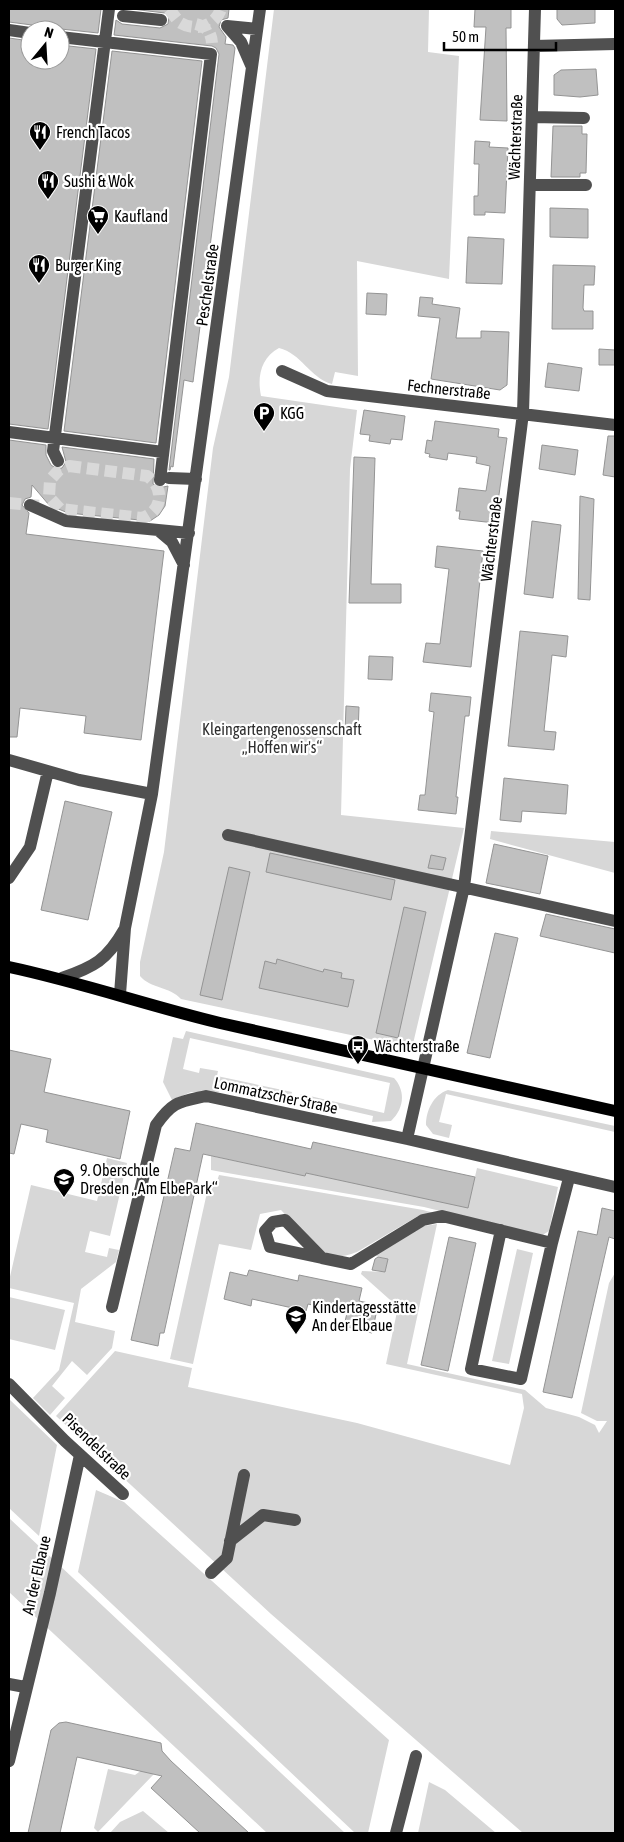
<svg xmlns="http://www.w3.org/2000/svg" width="624" height="1842" font-family="'Asap Condensed',sans-serif">
<style>
.green{fill:#d7d7d7}
.building{fill:#c0c0c0;stroke:#949494}
.lines{fill:none;stroke-linecap:round;stroke-linejoin:round}
.minor-tunnel{stroke:#d9d9d9;stroke-width:12;stroke-dasharray:12 6;stroke-linecap:butt}
.minor{stroke:#505050;stroke-width:12}
.major{stroke:#000;stroke-width:12}
.labels{text-anchor:middle;stroke-width:4.5;stroke-linejoin:round;paint-order:stroke}
.poi-label{font-size:16px;fill:#000;stroke:#fff;text-anchor:start}
.street-label{font-size:16px;fill:#000;stroke:#fff}
.park-label{font-size:16px;fill:#2e2e2e;stroke:#fff}
</style>
<rect width="100%" height="100%" fill="#fff"/>
<path class="green" d="M274,9H429L428,52L459,56L449,279L357,261L358,376L335,372L332,384C310,378 301,353 279,348C261,358 257,376 261,396L357,410L350,469L341,815L464,828L412,1048L181,999C169,986 151,989 140,976V962L164,852L213,448L229,377Z
M491,831L615,842V873L490,839Z
M186,1031L394,1078C406,1091 404,1109 391,1121L372,1122L373,1116L299,1099L301,1094L384,1113L390,1083L190,1038L183,1069L199,1073L200,1068L218,1071L217,1076L292,1092L291,1097L222,1082L219,1092H191L172,1100L163,1082L173,1037L183,1039Z
M448,1090L615,1126V1132L446,1094L439,1122L452,1125L449,1138L433,1134L426,1125C426,1111 433,1095 448,1090Z
M211,1156L305,1176L306,1173L468,1207L477,1168L558,1187L549,1231L541,1236L424,1207L216,1171L211,1170Z
M107,1158L127,1163L110,1236L90,1231L85,1252L107,1257L109,1248L119,1250L116,1262L81,1289L75,1322L115,1331L112,1348L87,1375L72,1361L52,1386L65,1398L50,1415L33,1398L59,1370L74,1303L9,1288V1281L31,1185L97,1201Z
M219,1175L423,1210L438,1214L418,1216L357,1252C349,1255 338,1258 330,1256C314,1251 293,1223 281,1210L260,1214L251,1250L219,1244L193,1364L170,1359L208,1188L217,1181Z
M437,1224L407,1364L525,1390L546,1408L579,1417L595,1425L599,1433L607,1421H597L581,1413L609,1283L615,1273V1833H523L271,1614L56,1416L115,1351L192,1368L188,1387L357,1423L510,1465L524,1408L522,1394L386,1364L398,1307L361,1274L362,1271L385,1272L388,1259L376,1256L378,1252L424,1226Z
M517,1249L533,1253L509,1364L492,1361Z
M9,1297L65,1310L55,1350L9,1339Z
M9,1399L57,1445L39,1536L9,1508Z
M96,1490L124,1502L389,1740L368,1833H355L78,1572Z
M9,1518L345,1833H267L9,1592Z
M146,1767L154,1774L98,1832L94,1828L108,1769L135,1775Z
M429,1782L445,1790L496,1833H418Z
M143,1811L169,1833H110L120,1822Z"/>
<path class="building" d="M9,9H101L98,33L61,29L37,30L32,25L9,22Z
M132,9H229L228,18L221,20L219,27L226,37L225,44L233,45L235,48L193,382L184,380L173,467L171,466L170,470H169L219,54L216,48L212,46L114,35L116,20L122,24L160,28L168,24L169,17L165,13Z
M475,9H511V28H506L507,121L480,120L486,27H474Z
M557,9H595V23L562,25L557,19Z
M9,38L30,41V60H60V45L96,49L48,429L9,424Z
M112,51L202,61L156,443L64,431Z
M596,69L598,95L580,97L554,95V75L561,70Z
M553,126H582V134H587L586,173H580V177H551Z
M475,141L490,142L489,147L508,148L505,213L485,212V215H474V196H478L479,164H474Z
M550,208L588,209V238L550,237Z
M468,237L504,239L502,284L466,283Z
M553,265L595,266L594,285H584L583,308L584,311H593V329H552Z
M367,293L387,294L386,315L366,314Z
M420,297L433,298L432,304L460,308L456,338H481V331L509,332L507,385L500,390L431,379L440,318L418,316Z
M599,349L615,350V365H599Z
M548,363L582,368L579,391L545,387Z
M364,410L405,416L402,440L391,439L390,444L369,441L370,435L360,434Z
M435,421L499,429L498,437L507,438L495,523L459,519L460,511H456L459,488L486,491L490,466L476,463L477,457L448,453L447,460L429,457L430,454L425,453L427,440L432,441Z
M608,436H615V477L603,475Z
M9,440L46,445V455L51,465L57,469L62,468L66,462L62,447L154,459L153,484L159,488L168,486L165,506L159,515L150,521L68,513L49,505L32,485L31,497L25,499L22,505L29,513L26,534L164,551L141,740L84,733L86,716L20,708L17,737H9Z
M542,445L578,450L575,475L539,469Z
M354,457L375,458L371,584H401V603H349Z
M580,496L594,499L590,600L578,599Z
M532,521L561,525L553,598L524,594Z
M437,546L483,551L471,667L423,662L426,643L440,644L449,569L435,567Z
M520,631L568,636L566,657L552,655L544,731L556,732L554,750L508,746Z
M369,656L393,657L392,680L368,679Z
M431,693L471,697L469,716H465L456,797H458L456,814L418,810L420,795H425L434,712L429,711Z
M346,706L359,707L358,733H345Z
M504,778L568,785L566,814L522,811L521,822L500,820Z
M65,801L112,812L88,920L41,910Z
M494,844L548,856L540,894L486,883Z
M270,853L395,880L391,900L266,872Z
M431,855L446,858L443,870L428,868Z
M229,867L250,872L222,1000L200,995Z
M404,907L426,912L398,1038L376,1033Z
M546,914L615,929V953L540,936Z
M495,933L518,938L490,1058L467,1053Z
M277,959L323,972L324,969L342,973L341,978L354,980L348,1007L259,988L265,961L276,964Z
M9,1050L51,1059L44,1092L130,1111L120,1159L46,1142L48,1130L21,1124L14,1154L9,1153Z
M196,1123L311,1149L313,1142L475,1177L468,1208L306,1173L305,1176L203,1154L164,1333H160L158,1346L131,1340L175,1148L190,1151Z
M602,1208L615,1211V1239L609,1237L572,1398L543,1392L578,1231L597,1235Z
M449,1237L476,1243L448,1371L421,1365Z
M378,1257L388,1259L385,1272L372,1270L375,1259Z
M249,1270L298,1281L299,1275L362,1288L359,1301L378,1305L372,1333L344,1326L347,1313L308,1304L306,1311L252,1299L251,1306L224,1299L230,1272L247,1276Z
M66,1722L161,1743L162,1751L171,1761L249,1833H200L151,1788L162,1776L77,1757L60,1833H28L51,1730L59,1723Z"/>
<g class="lines">
<path class="minor-tunnel" d="M169,9L179,22C194,32 215,27 221,9
M196,24C207,27 211,32 212,43
M69,466L147,476C165,488 163,511 142,518L60,509L49,497L50,480L59,470Z
M9,503L41,506"/>
<path class="minor" d="M123,16L161,20
M227,26L241,42L251,65
M227,26L257,29
M9,30L30,33
M60,37L211,54L160,480
M534,46L615,44
M532,117L584,118
M530,185H586
M282,371L327,391L615,425
M9,432L163,452
M58,461L53,451L109,9
M169,478L196,479
M30,505L66,521L189,533
M159,531L172,542L184,565
M9,760L79,780L152,794
M228,835L615,921
M9,878L30,847L48,771
M62,978C94,967 107,960 124,930
M120,994L125,928L152,794L260,9
M407,1139L464,887L523,413L535,9
M501,1230L471,1369L521,1379L552,1243
M322,1258L270,1247L265,1231L273,1222L285,1220L322,1258L351,1264L423,1220L442,1216L552,1243L569,1178
M112,1307L156,1125C173,1101 179,1102 206,1096L407,1139L615,1187
M9,1384L65,1441L123,1494
M230,1541L263,1515L295,1520
M211,1573L227,1558L244,1475
M9,1684L25,1687
M9,1761L50,1593L80,1455
M396,1833L416,1756"/>
<path class="major" d="M9,967C80,982 149,1006 220,1023L615,1111"/>
</g>
<defs>
<g id="restaurant-pin" transform="scale(1.125)"><path d="M0 17L-7.5 6A9.5 9.5 0 1 1 7.5 6Z" fill="#000" stroke="#fff"/><path d="M-5-6h1v4h1v-4h1v4h1v-4h1v5L-1.5 .5V6h-2V.5L-5-1ZM5-6V6H3V1.5H1.5Q1.5-4 5-6Z" fill="#fff"/></g>
<g id="supermarket-pin" transform="scale(1.125)"><path d="M0 17L-7.5 6A9.5 9.5 0 1 1 7.5 6Z" fill="#000" stroke="#fff"/><path d="M-6-5.5h2.5l.6 2H6L4.5 2H-2.5L-4.4-4H-6ZM-1.5 3.2a1.3 1.3 0 1 0 .1 0ZM3 3.2a1.3 1.3 0 1 0 .1 0Z" fill="#fff"/></g>
<g id="parking-pin" transform="scale(1.125)"><path d="M0 17L-7.5 6A9.5 9.5 0 1 1 7.5 6Z" fill="#000" stroke="#fff"/><path d="M-3.5-5.5H1a3.5 3.5 0 0 1 0 7H-1V5.5H-3.5ZM-1-3.4V-.6H.8a1.4 1.4 0 0 0 0-2.8Z" fill="#fff"/></g>
<g id="bus-pin" transform="scale(1.125)"><path d="M0 17L-7.5 6A9.5 9.5 0 1 1 7.5 6Z" fill="#000" stroke="#fff"/><path d="M-5-6H5V4H4V6H2V4H-2V6H-4V4H-5ZM-3.5-4V0h7V-4ZM-3.5 1.2v1.5H-2V1.2ZM2 1.2v1.5H3.5V1.2Z" fill="#fff"/></g>
<g id="school-pin" transform="scale(1.125)"><path d="M0 17L-7.5 6A9.5 9.5 0 1 1 7.5 6Z" fill="#000" stroke="#fff"/><path d="M0-5L7-2L0 1L-7-2ZM-4 1L0 2.5L4 1V4Q0 6-4 4Z" fill="#fff"/></g>
</defs>
<g fill-rule="evenodd">
<use href="#restaurant-pin" x="40" y="132"/>
<use href="#restaurant-pin" x="48" y="181"/>
<use href="#supermarket-pin" x="98" y="216"/>
<use href="#restaurant-pin" x="39" y="265"/>
<use href="#parking-pin" x="264" y="413"/>
<use href="#bus-pin" x="358" y="1046"/>
<use href="#school-pin" x="64" y="1179"/>
<use href="#school-pin" x="296" y="1316"/>
</g>
<g class="labels">
<g class="poi-label">
<text x="56" y="138">French Tacos</text>
<text x="64" y="187">Sushi &amp; Wok</text>
<text x="114" y="222">Kaufland</text>
<text x="55" y="271">Burger King</text>
<text x="280" y="419">KGG</text>
<text x="374" y="1052">Wächterstraße</text>
<text x="80" y="1176">9. Oberschule<tspan x="80" dy="18">Dresden „Am ElbePark“</tspan></text>
<text x="312" y="1313">Kindertagesstätte<tspan x="312" dy="18">An der Elbaue</tspan></text>
</g>
<g class="street-label">
<text transform="translate(515 137) rotate(-88)" y="6">Wächterstraße</text>
<text transform="translate(207 285) rotate(-82)" y="6">Peschelstraße</text>
<text transform="translate(449 389) rotate(6)" y="6">Fechnerstraße</text>
<text transform="translate(491 539) rotate(-83)" y="6">Wächterstraße</text>
<text transform="translate(276 1095) rotate(12)" y="6">Lommatzscher Straße</text>
<text transform="translate(97 1446) rotate(44)" y="6">Pisendelstraße</text>
<text transform="translate(36 1575) rotate(-77)" y="6">An der Elbaue</text>
</g>
<g class="park-label">
<text x="282" y="735">Kleingartengenossenschaft<tspan x="282" dy="18">„Hoffen wir's“</tspan></text>
</g>
</g>
<rect width="624" height="1842" fill="none" stroke="#000000" stroke-width="20"/>
<g transform="translate(45 45) rotate(18)"><circle r="24" fill="#ffffff" stroke="#999999"/>
<path d="M0-4L9 19L0 12L-9 19Z" fill="#000000"/>
<text y="-8" font-size="14" font-weight="bold" text-anchor="middle" fill="#000000">N</text>
</g>
<path d="M444 42v8h112v-8" fill="none" stroke="#000000" stroke-width="2.5"/>
<text x="452" y="42" font-size="15" fill="#000000" stroke="#ffffff" stroke-width="4" paint-order="stroke">50 m</text>
</svg>
